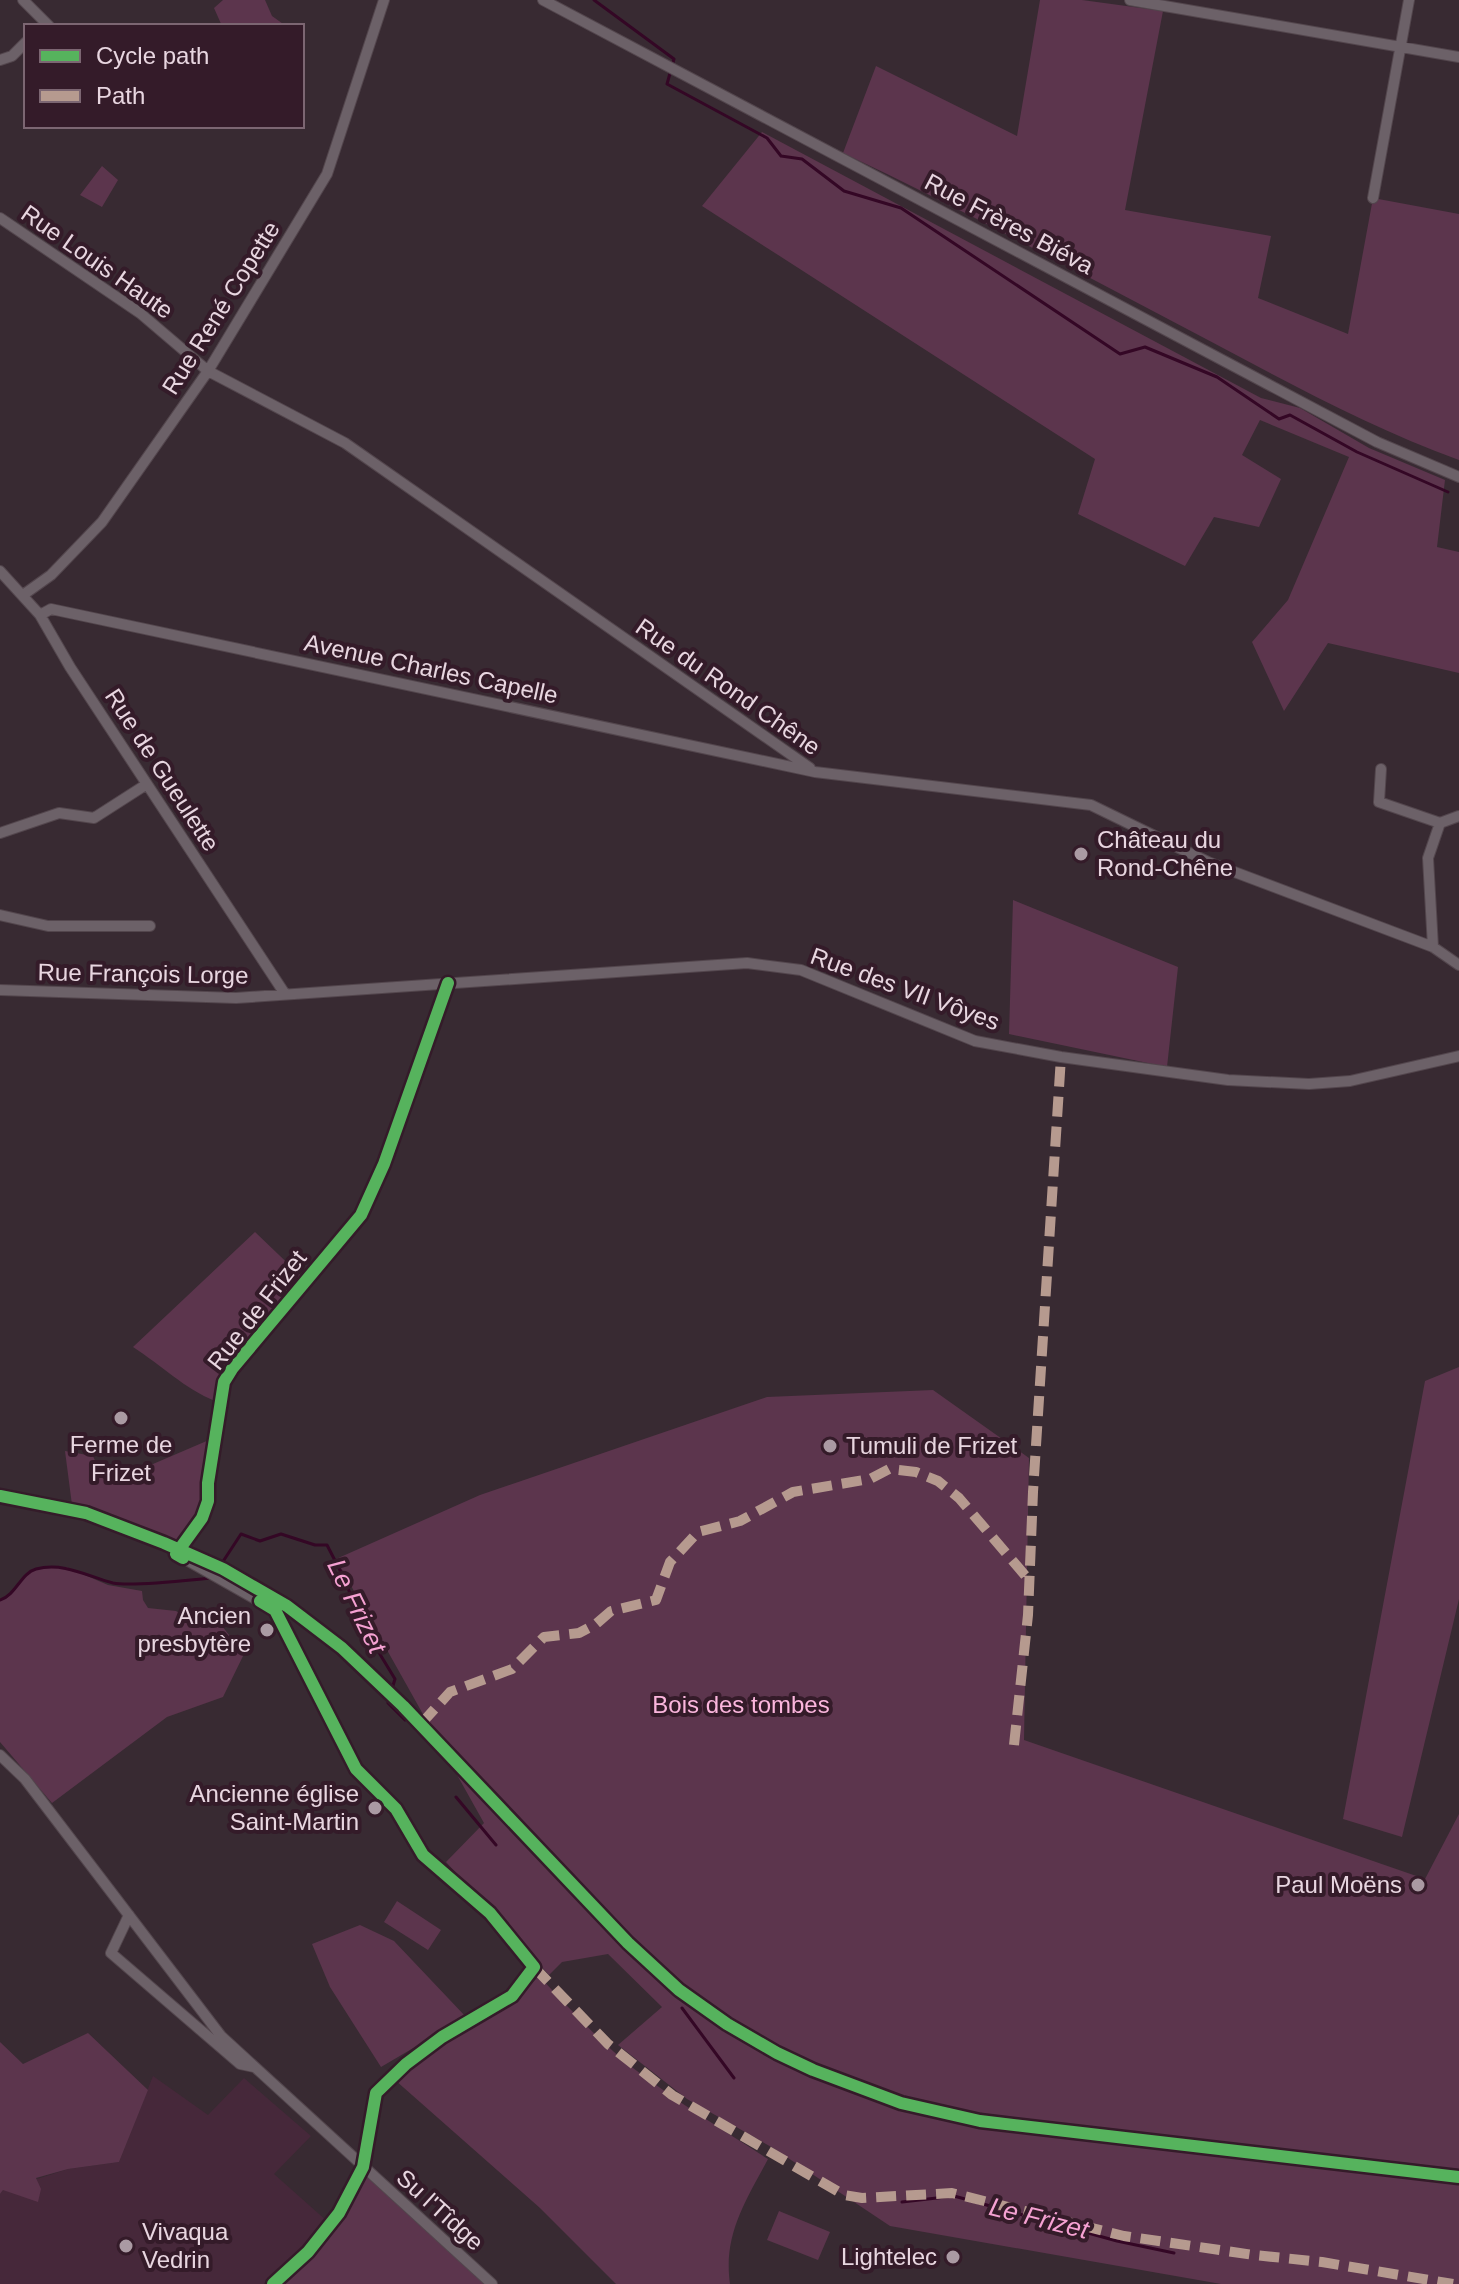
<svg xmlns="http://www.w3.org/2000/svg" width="1459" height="2284" font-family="Arial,sans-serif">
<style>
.built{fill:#46283a}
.green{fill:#5c354d}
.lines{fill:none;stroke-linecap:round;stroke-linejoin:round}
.stream{stroke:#340725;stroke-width:3}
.minor-casing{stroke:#53464d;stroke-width:12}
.minor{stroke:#6c6168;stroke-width:10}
.quiet{stroke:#b69a8f;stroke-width:10;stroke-dasharray:20 10;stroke-linecap:butt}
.cycleway-casing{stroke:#341b29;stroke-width:17}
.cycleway{stroke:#56b35d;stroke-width:12}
.poi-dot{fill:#aa9aa3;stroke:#341b29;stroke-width:3}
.labels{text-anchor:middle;stroke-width:8;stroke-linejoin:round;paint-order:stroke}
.street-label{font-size:24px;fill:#e8d6e0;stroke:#341b29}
.poi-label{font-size:24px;fill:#e8d6e0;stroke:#341b29;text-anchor:end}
.park-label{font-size:24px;fill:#fbb6dd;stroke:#341b29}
.water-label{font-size:26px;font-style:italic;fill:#f5a1d2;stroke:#341b29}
</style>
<rect width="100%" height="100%" fill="#382a32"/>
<path class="built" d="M153,2076L208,2115L244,2078L311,2136L274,2174L328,2222L266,2284H0V2194L3,2190L68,2169L119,2162Z"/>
<path class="green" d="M223,0H265L272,16L286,26H222L214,8Z
M1040,0H1082L1163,11L1125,210L1271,236L1258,298L1348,334L1373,198L1459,214V460C1371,428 1289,383 1206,339C1086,276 966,211 843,153L876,66L1017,136Z
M762,132L1261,398L1300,408L1369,448L1445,480L1437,547L1459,552V673L1328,643L1284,711L1252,642L1288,600L1349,457L1260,420L1242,455L1281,479L1259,527L1214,517L1185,566L1078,514L1095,459L702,206Z
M102,166L118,180L102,207L80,195Z
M1013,900L1178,967L1167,1067L1009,1034Z
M255,1232L302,1277L223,1374L215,1401C185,1389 161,1365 133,1347Z
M1459,1367V1599L1402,1837L1343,1819L1425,1381Z
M933,1390L1029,1458L1024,1740L1425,1879L1459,1814V2284H1221L890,2226L773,2148L687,2099L618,2045L662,2007L608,1954L562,1962L549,1975L446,1862L484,1823L336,1559L480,1495L767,1397Z
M209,1440L201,1510L174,1543L72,1505L65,1451L93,1456L103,1479H118Z
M50,1567H66L108,1585L142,1591L143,1600L148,1608L176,1611L204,1628L222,1626L244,1654L223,1697L167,1717L52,1803L0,1742V1600L7,1598L29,1571Z
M397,1901L441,1930L428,1950L384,1922Z
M360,1925L394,1941L466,2017L381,2067L330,1987L312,1944Z
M539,1976C569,2008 599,2041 633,2068C676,2101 723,2130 768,2159C746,2201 723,2234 730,2284H616L540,2208L395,2080C411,2065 426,2051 444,2039C477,2017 511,2005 539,1976Z
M88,2033L148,2090L119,2162L68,2169L36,2178L41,2189L38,2202L3,2190L0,2194V2042L23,2064Z
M364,2178H371L486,2284H279C318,2247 337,2225 364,2178Z
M779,2211L830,2232L818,2260L767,2240Z"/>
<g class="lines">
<path class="stream" d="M594,0L674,59L667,84L767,138L781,156L802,159L844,191L901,208L1120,354L1145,347L1217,377L1279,419L1290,415L1357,452L1448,492
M222,1563L241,1534L260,1541L281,1534L315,1545H327L345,1580L361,1623L395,1679L391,1692
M0,1600C16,1595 21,1573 36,1569C64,1562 87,1576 113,1583C132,1587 189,1580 212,1578
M390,1696L388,1703L405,1720
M456,1797L496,1845
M682,2008L734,2078
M902,2202L954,2196L1117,2241L1174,2253"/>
<g class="minor-casing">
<path id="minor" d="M23,0L49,26
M543,0L1377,442L1459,477
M1130,0L1459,57
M0,60L12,56L26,42
M1373,198L1409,0
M0,218L140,313L208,371L345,443L810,768
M0,571L40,615L70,667L285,994
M23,595L51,575L102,522L208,371L327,174L384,0
M40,615L51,609L815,772L1091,805L1208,862L1433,947L1459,965
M1381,769L1379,802L1440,823
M0,833L59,813L94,818L147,784
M0,915L48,926H150
M1433,947L1428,858L1440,823L1459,816
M0,990L236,998L747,963L801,970L975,1041L1061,1057L1228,1080L1309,1084L1350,1081L1459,1056
M0,1755L25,1779L221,2036L492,2284
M129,1915L111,1953L240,2064L254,2067
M273,2284L308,2252L339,2213L363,2167L376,2093L406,2064L442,2037L512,1996L534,1967L490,1913L423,1855L396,1809L356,1769L275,1610L176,1554L202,1518L208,1501V1483L224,1382L232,1369L361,1215L384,1164L448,983"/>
</g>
<use href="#minor" class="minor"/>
<path class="quiet" d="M421,1724L450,1692L512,1669L544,1637L579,1633L596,1624L611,1611L656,1600L670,1562L698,1532L740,1521L793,1492L870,1479L889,1469L916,1472L938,1481L959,1498L1029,1580
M1014,1745L1028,1615L1033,1492L1061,1057
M534,1967L608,2044L672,2095L844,2195L862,2198L952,2193L1124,2236L1254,2255L1322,2262L1453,2284"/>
<g class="cycleway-casing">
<path id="cycleway" d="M0,1496L86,1513L164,1543L223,1569L287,1606L342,1648L403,1706L628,1943L679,1990L727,2024L777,2053L813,2070L901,2103L980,2121L1459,2177
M183,1558L176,1554L202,1518L208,1501V1483L224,1382L232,1369L361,1215L384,1164L448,983
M260,1601L275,1610L356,1769L396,1809L423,1855L490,1913L534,1967L512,1996L442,2037L406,2064L376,2093L363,2167L339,2213L308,2252L273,2284"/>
</g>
<use href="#cycleway" class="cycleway"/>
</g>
<g class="poi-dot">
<circle cx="1081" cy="854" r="8"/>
<circle cx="121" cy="1418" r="8"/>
<circle cx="830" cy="1446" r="8"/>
<circle cx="267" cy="1630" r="8"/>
<circle cx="375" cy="1808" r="8"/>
<circle cx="1418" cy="1885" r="8"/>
<circle cx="126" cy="2246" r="8"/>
<circle cx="953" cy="2257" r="8"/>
</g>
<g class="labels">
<g class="street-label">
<text transform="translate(1009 224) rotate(28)" y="8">Rue Frères Biéva</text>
<text transform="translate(97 262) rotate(35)" y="8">Rue Louis Haute</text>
<text transform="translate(221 308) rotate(-58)" y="8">Rue René Copette</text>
<text transform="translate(431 669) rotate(12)" y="8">Avenue Charles Capelle</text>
<text transform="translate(728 687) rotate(35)" y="8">Rue du Rond Chêne</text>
<text transform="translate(162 770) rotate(57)" y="8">Rue de Gueulette</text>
<text transform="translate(143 974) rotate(1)" y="8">Rue François Lorge</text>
<text transform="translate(905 989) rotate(20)" y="8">Rue des VII Vôyes</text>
<text transform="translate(257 1310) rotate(-52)" y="8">Rue de Frizet</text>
<text transform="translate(440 2210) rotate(42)" y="8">Su l'Tîdge</text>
</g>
<g class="poi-label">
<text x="1097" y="848" text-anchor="start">Château du<tspan x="1097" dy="28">Rond-Chêne</tspan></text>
<text x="121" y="1453" text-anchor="middle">Ferme de<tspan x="121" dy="28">Frizet</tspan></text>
<text x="846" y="1454" text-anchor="start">Tumuli de Frizet</text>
<text x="251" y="1624">Ancien<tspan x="251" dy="28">presbytère</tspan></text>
<text x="359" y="1802">Ancienne église<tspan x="359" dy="28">Saint-Martin</tspan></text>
<text x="1402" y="1893">Paul Moëns</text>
<text x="142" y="2240" text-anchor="start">Vivaqua<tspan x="142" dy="28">Vedrin</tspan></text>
<text x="937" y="2265">Lightelec</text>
</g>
<g class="park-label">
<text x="741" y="1713">Bois des tombes</text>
</g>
<g class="water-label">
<text transform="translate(357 1606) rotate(64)" y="9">Le Frizet</text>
<text transform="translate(1039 2218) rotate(14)" y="9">Le Frizet</text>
</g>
</g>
<rect x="24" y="24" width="280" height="104" fill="#341b29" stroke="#7c6672" stroke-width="2"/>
<rect x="40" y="50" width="40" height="12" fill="#56b35d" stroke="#7c6672" stroke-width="2"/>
<text x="96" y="64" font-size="24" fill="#e8d6e0">Cycle path</text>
<rect x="40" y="90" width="40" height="12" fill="#b69a8f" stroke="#7c6672" stroke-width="2"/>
<text x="96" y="104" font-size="24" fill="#e8d6e0">Path</text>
</svg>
